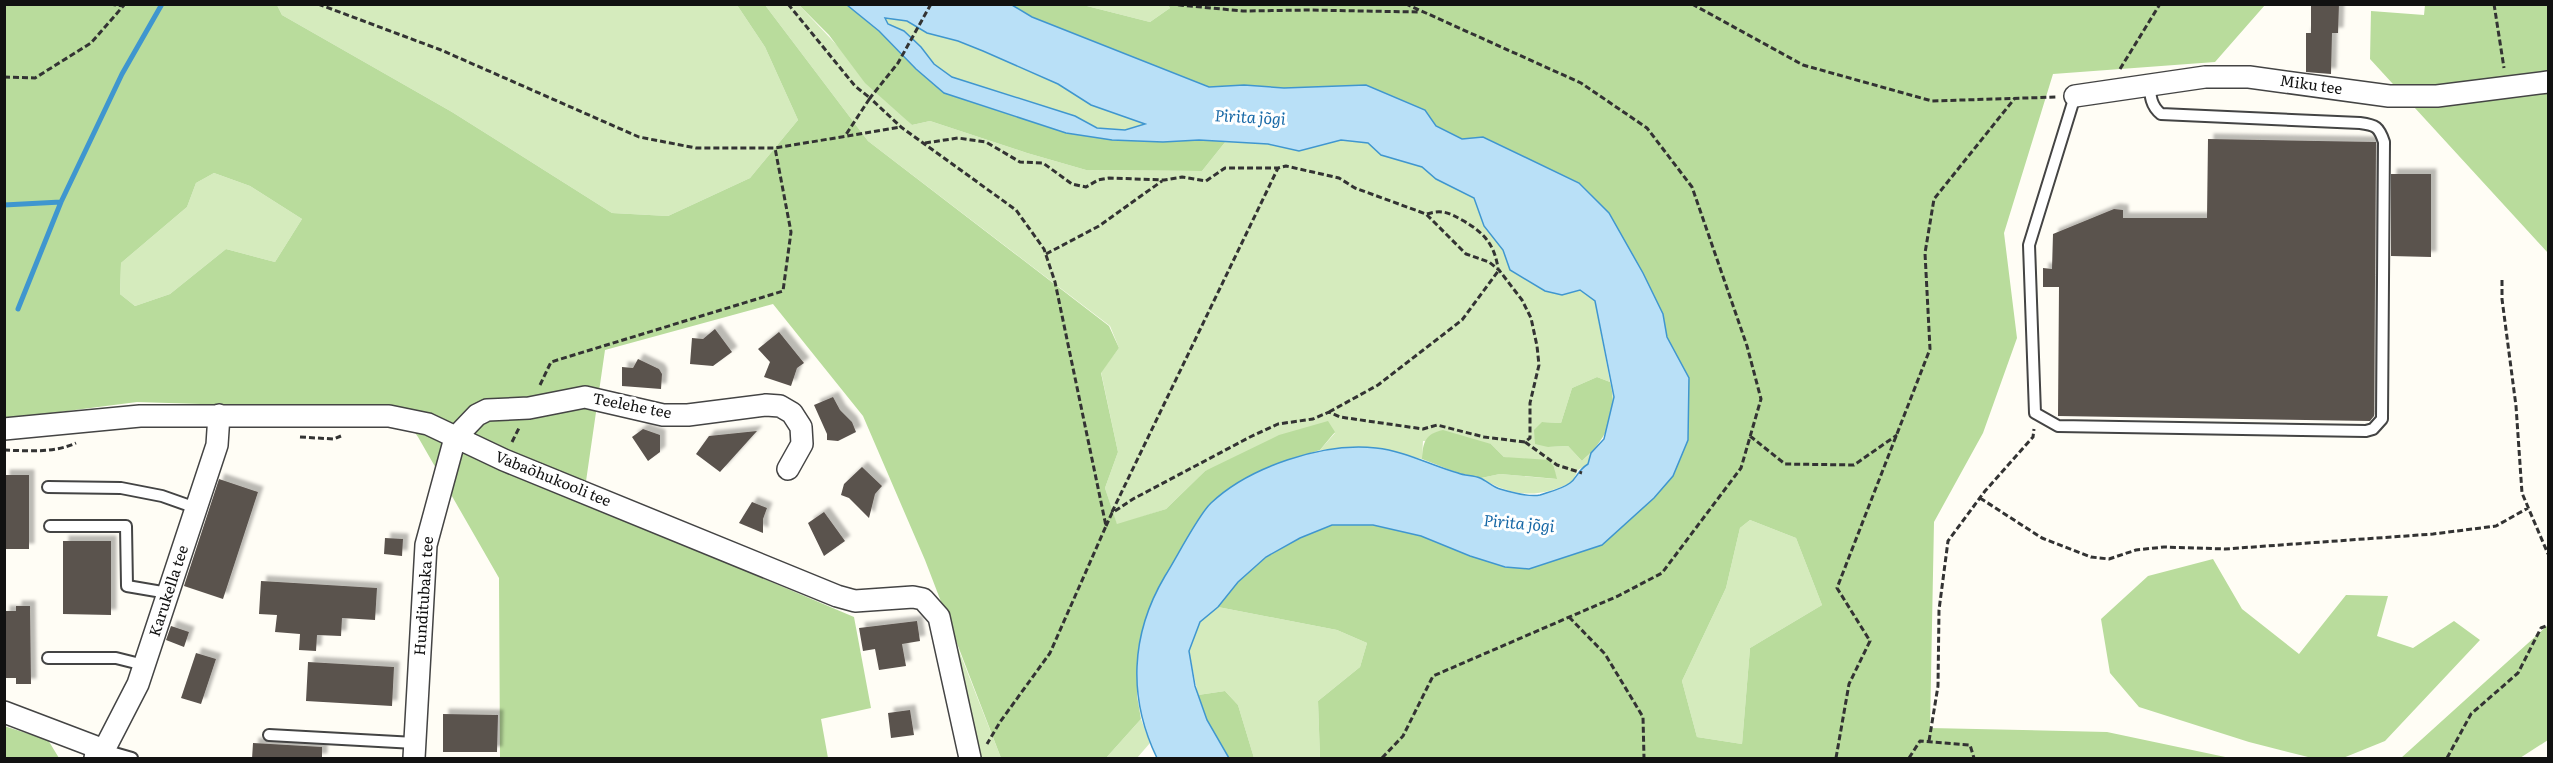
<svg xmlns="http://www.w3.org/2000/svg" width="2553" height="763" font-family="Literata,serif">
<style>
.green{fill:#d5ebbd}
.forest{fill:#b9dc9c;fill-rule:evenodd}
.water{fill:#b9e0f7;stroke:#3f96cf;stroke-width:1.5;fill-rule:evenodd}
.lines{fill:none;stroke-linecap:round;stroke-linejoin:round}
.stream{stroke:#3f96cf;stroke-width:5}
.building{fill:#5a524d;filter:url(#shadow)}
.service-casing{stroke:#444;stroke-width:14}
.minor-casing{stroke:#444;stroke-width:24}
.path{stroke:#333;stroke-width:3;stroke-dasharray:6 3;stroke-linecap:butt}
.service{stroke:#fff;stroke-width:10}
.minor{stroke:#fff;stroke-width:21}
.labels{text-anchor:middle;stroke-width:6;stroke-linejoin:round;paint-order:stroke}
.street-label{font-size:15px;fill:#111;stroke:#fff}
.water-label{font-size:16px;font-style:italic;fill:#1768a6;stroke:#fff}
</style>
<defs>
<filter id="shadow"><feDropShadow dx="5.5" dy="-5.5" stdDeviation="1.5" flood-color="#0004"/></filter>
</defs>
<rect width="100%" height="100%" fill="#fffdf5"/>
<path class="green" d="M1167,4L1170,8L1150,22L1083,5Z
M277,5H737L765,47L798,120L750,178L668,216L612,213L452,112L282,15Z
M765,5H799L912,125L930,121L1027,153L1086,170L1202,171L1226,141L1268,144L1299,151L1341,140L1368,143L1381,155L1422,167L1436,179L1474,198L1484,226L1503,250L1510,270L1562,295L1580,290L1595,301L1610,382L1597,377L1572,388L1561,423L1542,422L1548,447L1568,446L1582,461L1591,453L1588,464L1578,470L1572,482C1539,499 1512,497 1481,478L1500,474L1556,479L1554,467L1504,457L1491,444L1423,441L1422,459L1375,448L1320,450L1335,433L1205,471L1166,509L1117,525L1105,488L1118,452L1101,372L1119,348L1110,326L868,141Z
M884,17L907,21L927,33L958,41L983,51L1058,84L1091,105L1146,124L1125,130L1097,128L1075,116L951,77L934,64L921,47L905,31L888,24Z
M214,173L250,186L302,219L275,262L226,249L170,294L135,306L120,294L121,263L187,207L196,183Z
M1750,520L1796,538L1822,605L1750,648L1742,744L1697,737L1682,681L1726,588L1740,528Z
M1218,607L1337,630L1367,643L1360,667L1318,701L1320,758H1254L1238,705L1225,691L1198,695L1189,651L1200,622Z
M956,643L1001,758H976Z
M1141,719L1150,743L1137,758H1106Z"/>
<path class="forest" d="M1167,4L2265,5L2215,62L2053,74L2004,233L2017,338L1983,433L1934,522L1930,728L2107,732L2230,758H1320L1318,701L1360,667L1367,643L1337,630L1218,607L1238,582L1266,557L1300,538L1332,525H1373L1421,536L1505,567L1689,378L1667,337L1663,314L1609,213L1579,183L1483,137L1462,139L1436,126L1425,110L1284,88L1244,85L1209,87L1032,17L1012,5H1083L1150,22L1170,8ZM1750,520L1796,538L1822,605L1750,648L1742,744L1697,737L1682,681L1726,588L1740,528Z
M4,5H277L282,15L452,112L612,213L668,216L750,178L798,120L765,47L737,5H765L868,141L1109,326L1119,348L1101,373L1118,452L1105,488L1117,524L1166,509L1205,471L1279,435L1328,421L1335,432L1320,450L1282,462L1241,481L1210,504L1156,592L1146,622L1138,653L1137,696L1141,719L1106,758H1001L925,560L863,416L773,304L605,350L583,502L854,617L871,708L821,719L828,758H500L499,578L418,437L399,410L137,402L5,419ZM214,173L250,186L302,219L275,262L226,249L170,294L135,306L120,294L121,263L187,207L196,183Z
M799,5H847L879,31L916,69L944,93L1066,133L1112,140L1226,141L1202,171L1086,170L1027,153L930,121L912,125L865,83L829,35Z
M2425,5H2548V253L2370,59L2371,11L2424,15Z
M1597,377L1610,382C1619,415 1606,440 1582,461L1568,446L1548,447L1535,444L1534,430L1542,422L1561,423L1572,388Z
M1443,430L1491,444L1504,457L1549,460L1554,467L1557,479L1500,474L1481,478L1458,473L1422,459C1423,442 1425,434 1443,430Z
M2213,559L2242,609L2299,654L2346,595L2388,596L2377,636L2413,648L2454,621L2480,640L2385,741L2343,758H2312L2249,742L2139,707L2110,673L2101,619L2148,576Z
M2548,625V740L2520,758H2401Z
M1225,691L1238,705L1254,758H1228L1207,720L1198,695Z
M4,726L48,740L59,758H5Z"/>
<path class="water" d="M847,5H1012L1032,17L1209,87L1244,85L1284,88L1366,85L1425,110L1436,126L1462,139L1483,137L1579,183L1609,213L1643,273L1663,314L1667,337L1689,378L1688,440L1673,476L1654,498L1602,545L1529,569L1505,567L1470,556L1421,536L1373,525H1332L1300,538L1266,557L1238,582L1218,607L1200,622L1189,651L1195,686L1207,720L1229,758H1157C1128,698 1130,635 1165,576C1176,559 1198,515 1211,503C1249,467 1323,442 1376,448C1405,451 1430,465 1458,473C1465,476 1473,475 1480,478C1487,481 1493,487 1500,489C1510,492 1530,497 1540,495C1549,492 1562,489 1570,483C1577,478 1577,471 1588,464L1591,453L1604,439L1614,397L1595,301L1580,290L1562,295L1545,291L1510,270L1503,250L1484,226L1474,198L1436,179L1422,167L1381,155L1368,143L1341,140L1299,151L1268,144L1199,140L1163,142L1112,140L1066,133L944,93L916,69L879,31ZM885,18L907,21L927,33L958,41L983,51L1058,84L1091,105L1145,124L1125,130L1097,128L1075,116L952,77L934,64L921,47L904,31L888,24Z"/>
<g class="lines">
<path class="stream" d="M4,205L61,202
M18,309L61,202L122,74L162,4"/>
</g>
<path class="building" d="M2311,4H2339L2338,33H2332L2331,74L2306,72V33H2311Z
M2208,139L2376,142L2374,416L2370,421L2058,416L2059,287H2043V268L2052,269L2053,234L2114,209L2123,210V218H2207Z
M2391,174H2431V257L2391,256Z
M715,329L732,352L713,366L690,364L692,338L703,339Z
M779,332L804,363L797,368L791,386L764,377L770,362L758,349Z
M638,359L659,369L662,374L661,389L622,386V367L633,368Z
M833,397L840,410L852,422L856,432L838,441L827,440V434L814,405Z
M643,429L660,435V452L648,461L632,437Z
M757,431L720,472L696,454L709,436Z
M862,467L882,486L875,494L869,518L849,498L841,495L844,484Z
M4,475H29V549H4Z
M219,479L258,492L223,599L184,586Z
M752,502L767,508L763,519V533L739,523Z
M824,512L845,541L824,556L808,523Z
M385,538L403,539L402,556L384,554Z
M63,541H111V615L63,614Z
M261,581L377,588L375,620L342,618L341,636L317,635L316,651L299,650L300,634L275,632L277,615L259,614Z
M16,606H30L31,684H16V678H4V611H16Z
M917,621L920,641L902,644L906,666L879,670L875,649L863,651L859,628Z
M171,626L189,632L184,647L166,640Z
M196,653L216,659L201,704L181,698Z
M308,662L394,667L392,706L306,701Z
M910,710L914,735L891,738L888,713Z
M443,714L498,715L497,752H443Z
M253,743L322,747V759H252Z"/>
<g class="lines">
<g class="service-casing">
<path id="service" d="M2075,96L2029,245L2035,413L2058,426L2366,431L2373,429L2382,419L2384,142C2379,127 2376,125 2360,123L2161,114C2151,106 2150,96 2150,84
M48,487L121,488L162,496L196,508
M50,526H126L127,586L168,593
M48,658H116L144,665
M269,735L415,743
M104,750L132,758"/>
</g>
<g class="minor-casing">
<path id="minor" d="M2075,96L2205,77H2249L2389,96H2437L2548,82
M4,429L140,416H389L428,424L504,460L837,596L855,601L913,597L923,599L939,617L970,758
M4,712L104,750
M95,758L104,750L138,684L217,445L219,415
M414,758L426,545L455,438L477,415L487,410L529,408L585,397L663,415H688L766,405L780,406L792,413L801,427L802,444L788,469"/>
</g>
<path class="path" d="M110,4L123,6
M318,4L441,50L639,137L696,148H775L901,127
M788,4L855,86L870,98L845,136
M931,4L898,63L870,98L901,127L1016,210L1044,249L1055,282L1106,526L1050,653L1000,722L987,744
M1169,4L1243,11L1309,10L1419,12
M1692,4L1803,65L1932,101L2057,97
M2494,4L2504,68
M2120,69L2160,4
M4,77L35,78L91,43L125,4
M925,143L958,138L986,142L1020,162L1043,163L1072,184L1086,187L1098,180L1109,178L1164,180L1182,177L1206,181L1225,168H1278L1286,166L1339,178L1355,188L1426,214L1466,254L1489,262L1499,270L1522,300L1531,318L1537,346L1539,365L1530,403V438L1525,442L1484,437L1437,425L1423,429L1340,417L1329,412L1313,419L1278,424L1250,437L1133,499L1112,513L1106,526
M1427,214C1442,209 1449,213 1462,220C1483,232 1494,243 1498,268
M1046,254L1099,226L1162,181
M2502,280V299L2516,406L2522,493L2548,554
M540,385L551,362L783,291L791,232L775,148
M1329,412L1378,385L1462,320L1499,270
M1750,436L1785,464L1854,465L1897,435
M300,437L334,439L341,436
M512,442L520,426
M1525,442L1557,465L1582,473
M4,450C29,451 54,453 76,443
M1980,498L2042,538L2091,557L2109,559L2136,550L2164,547L2225,549L2433,534L2496,526L2528,508
M1112,512L1278,168
M1569,617L1605,654L1643,717L1644,758
M1929,741L1938,686L1939,610L1948,541L1985,491L2033,437L2034,429
M1382,758L1403,736L1433,676L1618,596L1662,573L1741,468L1761,399L1747,346L1692,187L1647,128L1581,83L1406,4
M1836,758L1849,684L1870,641L1837,588L1930,349L1925,253L1934,199L2015,98
M1909,758L1920,741L1970,745L1974,758
M2447,758L2471,714L2518,673L2541,628L2548,625"/>
<use href="#service" class="service"/>
<use href="#minor" class="minor"/>
</g>
<g class="labels">
<g class="street-label">
<text transform="translate(2311 85) rotate(8)" y="5">Miku tee</text>
<text transform="translate(632 406) rotate(11)" y="5">Teelehe tee</text>
<text transform="translate(553 479) rotate(22)" y="5">Vabaõhukooli tee</text>
<text transform="translate(169 591) rotate(-72)" y="5">Karukella tee</text>
<text transform="translate(424 596) rotate(-86)" y="5">Hunditubaka tee</text>
</g>
<g class="water-label">
<text transform="translate(1250 117) rotate(3)" y="6">Pirita jõgi</text>
<text transform="translate(1519 523) rotate(5)" y="6">Pirita jõgi</text>
</g>
</g>
<rect width="2553" height="763" fill="none" stroke="#111111" stroke-width="12"/>
</svg>
